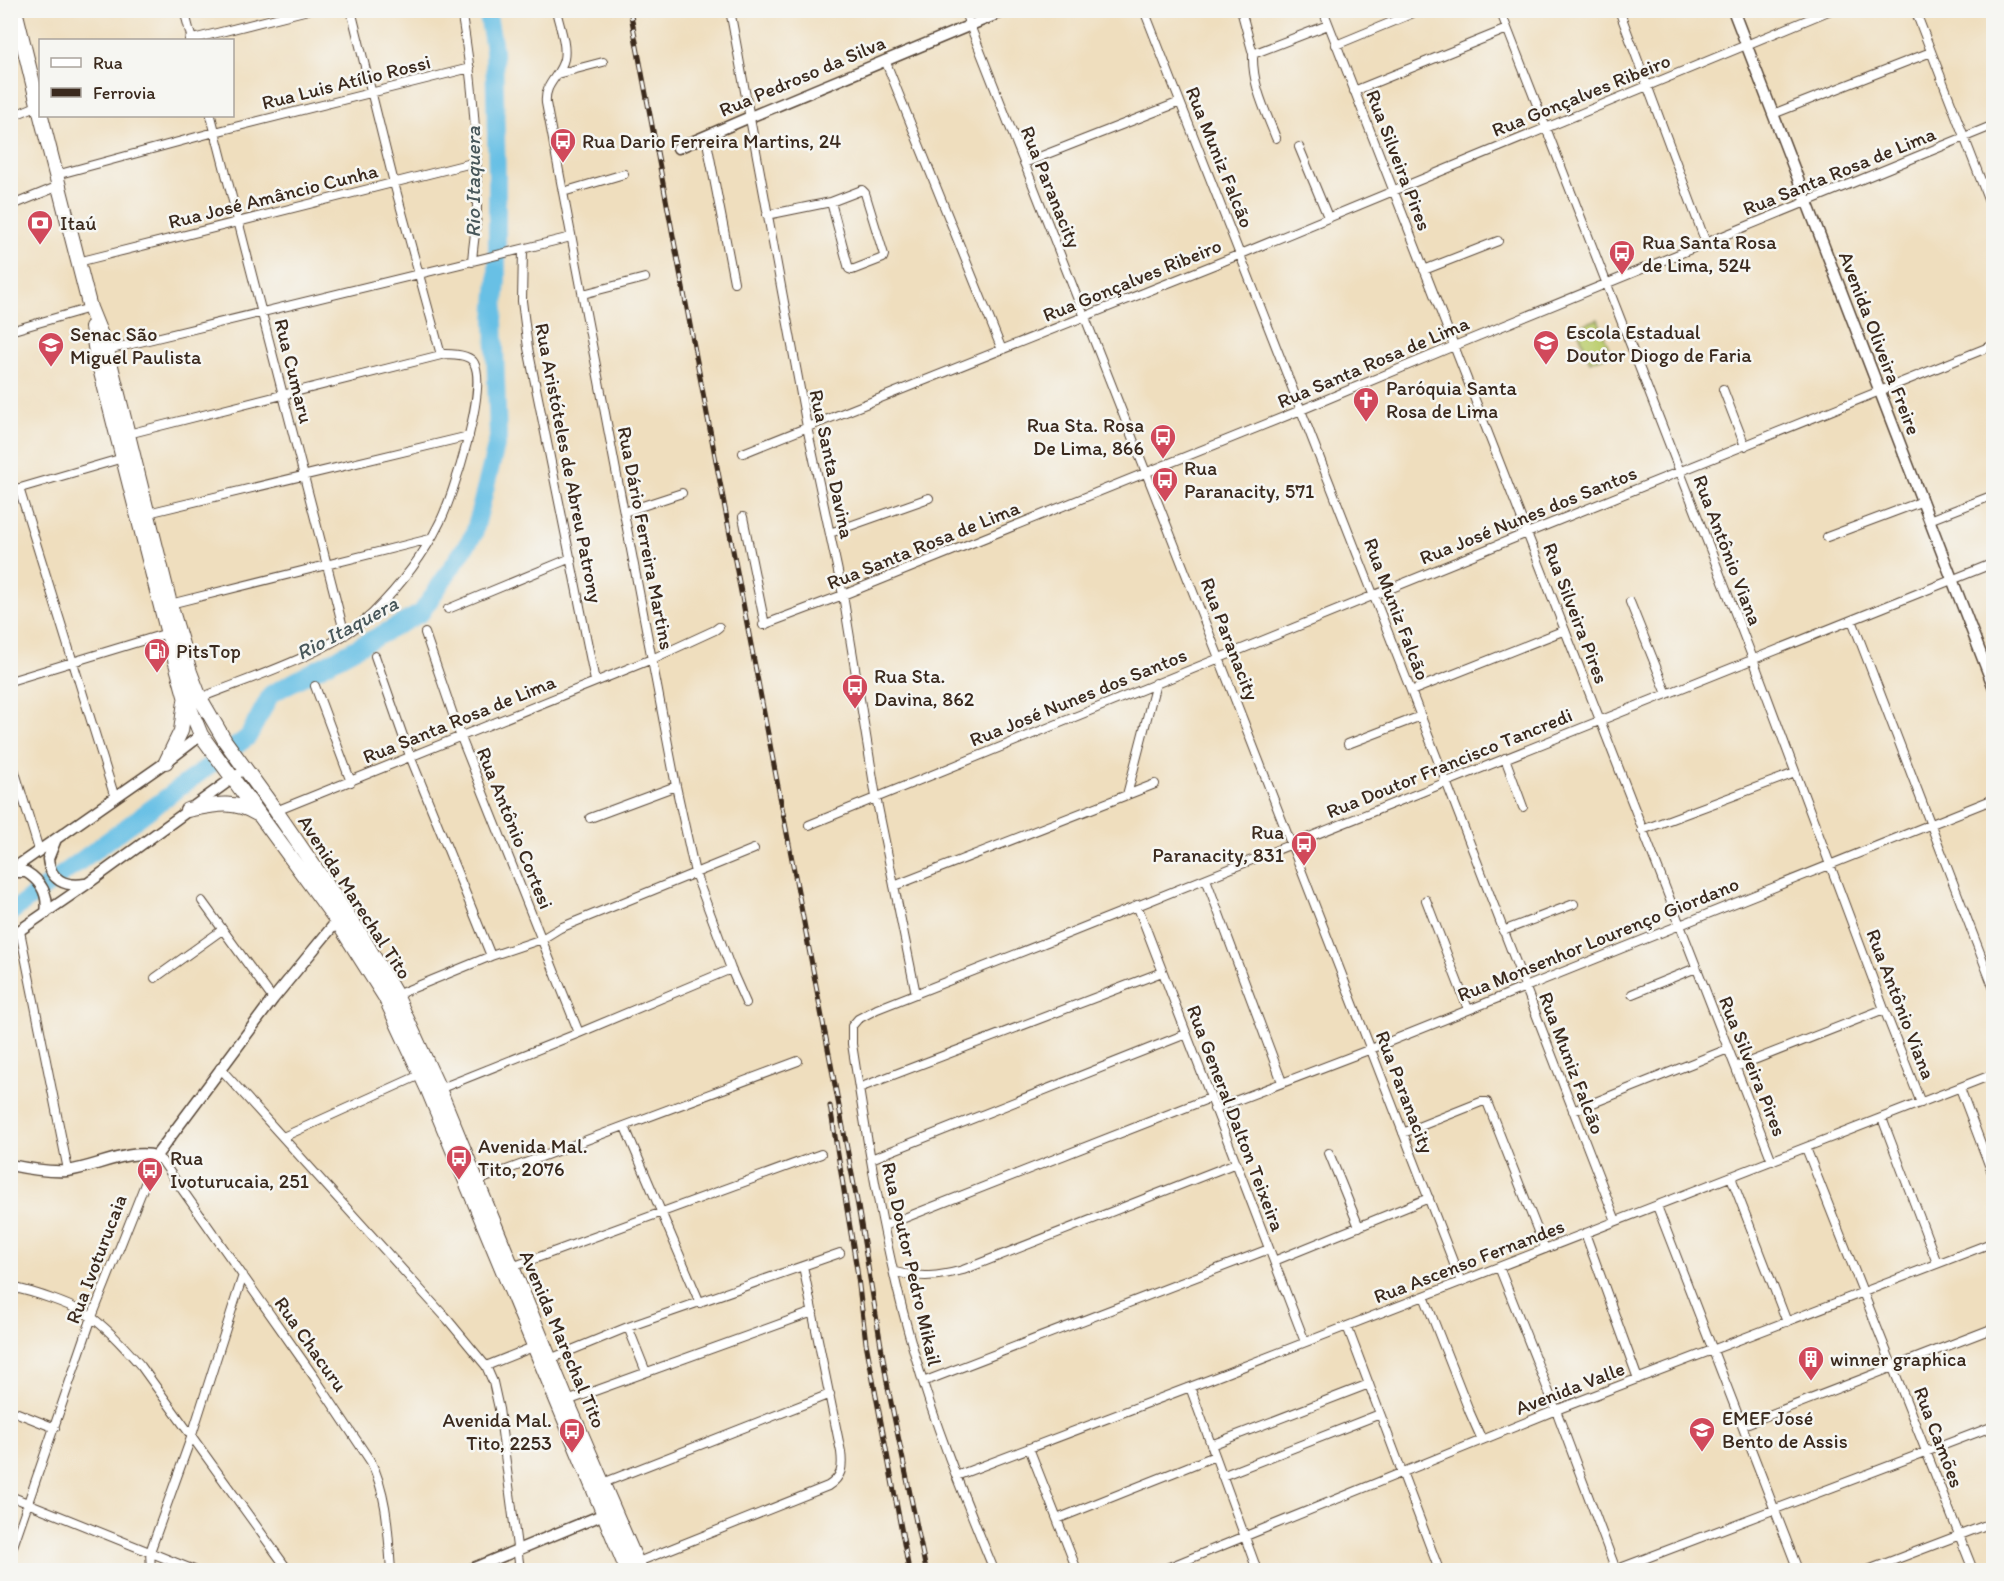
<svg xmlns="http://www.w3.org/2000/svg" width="2004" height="1581" font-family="Itim,sans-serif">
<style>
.pitch{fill:#bdcf72;stroke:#7c7c48;stroke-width:1.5}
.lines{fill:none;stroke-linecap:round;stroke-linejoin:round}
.river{stroke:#67c0e5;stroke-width:18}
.minor-casing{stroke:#564536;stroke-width:10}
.tertiary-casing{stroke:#564536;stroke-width:13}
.primary-casing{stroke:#564536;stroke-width:16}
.minor{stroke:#fff;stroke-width:8}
.tertiary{stroke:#fff;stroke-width:10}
.primary{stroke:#fff;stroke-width:14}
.rail-casing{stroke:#3b2a1e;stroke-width:5}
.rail{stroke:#f6f6f2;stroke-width:3;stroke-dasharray:9;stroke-linecap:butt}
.labels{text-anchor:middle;stroke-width:5;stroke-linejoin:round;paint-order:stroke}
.street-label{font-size:20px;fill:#3b2a1e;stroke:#f6f6f2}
.poi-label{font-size:20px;fill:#3b2a1e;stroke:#f6f6f2;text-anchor:start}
.water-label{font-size:21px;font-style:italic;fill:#48575a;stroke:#f6f6f2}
</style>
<rect width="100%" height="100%" fill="#f6f6f2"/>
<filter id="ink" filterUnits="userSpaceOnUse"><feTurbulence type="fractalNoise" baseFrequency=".0167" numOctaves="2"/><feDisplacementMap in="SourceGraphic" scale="12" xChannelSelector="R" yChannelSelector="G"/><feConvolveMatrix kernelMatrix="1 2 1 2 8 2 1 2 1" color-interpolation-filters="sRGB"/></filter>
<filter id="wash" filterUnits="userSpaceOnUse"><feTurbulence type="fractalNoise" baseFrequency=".008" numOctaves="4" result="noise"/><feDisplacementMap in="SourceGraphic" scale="24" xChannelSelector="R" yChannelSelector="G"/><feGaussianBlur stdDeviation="1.35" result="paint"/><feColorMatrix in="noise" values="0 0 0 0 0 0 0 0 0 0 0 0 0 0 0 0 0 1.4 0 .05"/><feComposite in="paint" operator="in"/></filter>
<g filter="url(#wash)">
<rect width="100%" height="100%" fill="#efdebe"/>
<path class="pitch" d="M1598,319L1611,354L1590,362L1577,327Z"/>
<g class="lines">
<path class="river" d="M10,913L248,737L271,694L421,613L474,534L498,438L494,320L497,279V179L494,49L487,10"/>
</g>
</g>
<g filter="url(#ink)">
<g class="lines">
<g class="minor-casing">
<path id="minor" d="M184,10L192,40
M351,10L394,183L441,355
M461,10C472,75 478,142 477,207C477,225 473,244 472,262
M556,10C559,25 567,44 564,59C560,77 544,83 546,103L676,786L695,873L731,969L746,1003
M730,10L807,427L843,595L876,797L916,994
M964,10L1219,658L1461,1282
M1144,10L1411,691L1616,1221
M1241,10L1253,54
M1323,10L1772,1161
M1500,10L1753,659L1884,1009L1921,1103
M1619,10L1706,243
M1915,10L1994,214
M189,40L308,10
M1336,45L1411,14
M885,60L1002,350
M557,74L603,62
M1354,91L1507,29
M1773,114L1931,52
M211,116L345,635
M10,117L39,105
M706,137L734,282
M1276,138C1265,110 1252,85 1253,54L1328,25
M1299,147L1328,217
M1024,163L1180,102
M56,175L215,132L470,68
M563,192L624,174
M10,206L59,186
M767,215L831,202L862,190L865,193L884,255L883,258L852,270L849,269L831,202
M523,250L522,301L528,348L595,681
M78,262L476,162
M1424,270L1498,241
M583,294L645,278
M10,331L90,308
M107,350L571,237
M1723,389L1745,446
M128,434L445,354C454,354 470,355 474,363C488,388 453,496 440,522C424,555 398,588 372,614C329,654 255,676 200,698
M743,453L1241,254L1831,10
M19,488L115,798
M10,491L123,458
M624,512L682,493
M148,513L469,436
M743,517L765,625
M1929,520L1994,495
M830,533L929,498
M1827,537L1923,501
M1630,602L1667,694
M170,604L430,539
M448,609L571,558
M1852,620L1994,989
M763,625L843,595L1301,410L1454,346L1994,125
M425,633L460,735L579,1033
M375,656L410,756L491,956
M10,681L171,632
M315,686L351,782
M1411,691L1565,630
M1348,744L1421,716
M10,756L39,850
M1505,758L1523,807
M1127,795L1156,683
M276,811L652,659L715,630L719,627
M590,818L676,786
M809,825L1527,533L1994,345
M1642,830L1795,773
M1206,879L1282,1082
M894,886L1155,784
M1426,900L1468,1009
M202,901L273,999
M1137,905L1305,1342
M20,931L68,1170
M1503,931L1574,904
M155,978L222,930
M1632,994L1696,968
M396,995L491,956L542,939L560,928L754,849
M1736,1067L1884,1009
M220,1068L448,1320L486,1366L493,1382L499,1409L520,1570
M859,1088L1162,972
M1960,1088L1994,1178
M439,1089L579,1033L731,969
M1214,1109L1371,1049L1994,799
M1573,1111L1728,1049
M1882,1118L1937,1263
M625,1127L700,1303
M1403,1133L1481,1102H1487L1545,1249
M283,1137L420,1075
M1806,1148L1973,1570
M1329,1153L1359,1227
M871,1159L1186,1034
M1731,1177L1787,1322
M477,1181L798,1061
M1657,1206L1798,1570
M884,1226L1210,1098
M1585,1233L1638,1379
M1274,1261L1429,1198
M512,1267L821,1154
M1499,1267L1556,1410L1616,1570
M895,1272C921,1278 937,1277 963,1270L1236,1163
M10,1287C32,1291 77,1306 94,1319C112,1333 126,1349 141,1366L288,1570
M1424,1296L1470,1413L1482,1440
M1347,1326L1439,1570
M628,1327L646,1372
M550,1359L628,1327L840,1253
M486,1366L533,1347
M923,1382L1269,1249
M1190,1387L1257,1570
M567,1401L813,1312
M10,1410L55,1428
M1743,1425L1994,1328
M1211,1445L1369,1384
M1029,1448L1077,1570
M956,1476L1211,1379L1994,1074
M1222,1476L1380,1414
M603,1483L830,1394
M10,1496L194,1570
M1057,1519L1215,1456
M10,1555L92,1317L156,1156L162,1161L315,1378L371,1462C388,1496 388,1534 391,1570
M633,1564L828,1486C842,1477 843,1468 841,1452L803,1266
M151,1570L150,1552L192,1435L243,1275
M994,1570C965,1499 935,1427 914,1352C885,1252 868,1147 852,1044V1026L858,1019L877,1009L1057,938L1994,563
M1162,1570L1556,1410L1994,1242
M1615,1570L1994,1426
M1868,1570L1994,1522"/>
</g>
<g class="tertiary-casing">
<path id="tertiary" d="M1733,10L1994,688
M678,148L750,117L1007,10
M56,839L48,859C50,880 65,887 85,884
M10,871L166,762L201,735
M10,872H26C41,881 49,895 46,913
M10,937L87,884L237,775
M10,1165C29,1169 48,1172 67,1171C94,1168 130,1148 156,1156L273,999L337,921
M469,1570L609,1512"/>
</g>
<g class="primary-casing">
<path id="primary" d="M15,10L40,112
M41,116L90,308L107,350L170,604L190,672L200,698L225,741L276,811L360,933L396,995L439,1089L567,1401L640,1570
M92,327L96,353L168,634L185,696L201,735L337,921L385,997L428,1090L627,1570
M166,762L181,731L185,701
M187,810C214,805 233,799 257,814"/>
</g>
<use href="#minor" class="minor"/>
<use href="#tertiary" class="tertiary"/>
<use href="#primary" class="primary"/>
<g class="rail-casing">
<path id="rail" d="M630,10L858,1206L888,1388L926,1570
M830,1106L857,1270L866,1343L909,1570"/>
</g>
<use href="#rail" class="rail"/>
</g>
</g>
<defs>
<g id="bus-pin" transform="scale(1.35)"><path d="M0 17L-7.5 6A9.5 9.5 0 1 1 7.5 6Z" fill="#d1495b" stroke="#f6f6f2"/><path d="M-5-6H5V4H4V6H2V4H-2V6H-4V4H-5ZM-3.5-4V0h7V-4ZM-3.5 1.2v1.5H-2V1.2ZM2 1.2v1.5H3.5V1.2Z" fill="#fff"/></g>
<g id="bank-pin" transform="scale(1.35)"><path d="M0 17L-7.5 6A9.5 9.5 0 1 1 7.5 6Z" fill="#d1495b" stroke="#f6f6f2"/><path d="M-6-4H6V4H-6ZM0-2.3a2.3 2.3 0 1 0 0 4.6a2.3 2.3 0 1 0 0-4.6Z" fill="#fff"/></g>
<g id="school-pin" transform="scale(1.35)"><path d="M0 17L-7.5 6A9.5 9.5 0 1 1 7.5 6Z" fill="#d1495b" stroke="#f6f6f2"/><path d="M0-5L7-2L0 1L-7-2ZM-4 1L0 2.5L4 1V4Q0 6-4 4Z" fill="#fff"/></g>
<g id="church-pin" transform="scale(1.35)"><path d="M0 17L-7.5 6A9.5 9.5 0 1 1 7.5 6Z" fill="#d1495b" stroke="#f6f6f2"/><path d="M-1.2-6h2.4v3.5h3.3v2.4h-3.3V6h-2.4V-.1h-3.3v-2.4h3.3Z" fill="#fff"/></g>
<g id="fuel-pin" transform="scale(1.35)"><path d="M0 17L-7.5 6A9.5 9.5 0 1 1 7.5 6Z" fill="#d1495b" stroke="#f6f6f2"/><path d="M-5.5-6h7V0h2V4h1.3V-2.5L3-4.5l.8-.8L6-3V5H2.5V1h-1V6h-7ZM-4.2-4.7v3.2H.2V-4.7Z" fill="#fff"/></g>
<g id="building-pin" transform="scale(1.35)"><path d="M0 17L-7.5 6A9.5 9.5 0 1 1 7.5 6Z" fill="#d1495b" stroke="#f6f6f2"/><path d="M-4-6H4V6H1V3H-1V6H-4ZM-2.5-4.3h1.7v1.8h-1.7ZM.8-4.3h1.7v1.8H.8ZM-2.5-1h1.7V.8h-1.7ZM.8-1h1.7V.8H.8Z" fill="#fff"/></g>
</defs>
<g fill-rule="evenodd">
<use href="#bus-pin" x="563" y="141"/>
<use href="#bank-pin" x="40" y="223"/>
<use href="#bus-pin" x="1622" y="253"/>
<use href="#school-pin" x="1546" y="343"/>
<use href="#school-pin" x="51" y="345"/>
<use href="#church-pin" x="1366" y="400"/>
<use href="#bus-pin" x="1163" y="437"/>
<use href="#bus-pin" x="1165" y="480"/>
<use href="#fuel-pin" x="157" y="651"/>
<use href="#bus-pin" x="855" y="687"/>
<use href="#bus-pin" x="1304" y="844"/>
<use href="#bus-pin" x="459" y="1158"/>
<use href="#bus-pin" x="150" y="1170"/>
<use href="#building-pin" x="1811" y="1359"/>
<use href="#school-pin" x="1702" y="1430"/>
<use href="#bus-pin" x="572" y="1431"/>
</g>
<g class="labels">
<g class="street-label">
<text transform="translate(802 76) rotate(-23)" y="7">Rua Pedroso da Silva</text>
<text transform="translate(346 82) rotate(-14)" y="7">Rua Luis Atílio Rossi</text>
<text transform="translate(1581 95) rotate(-22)" y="7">Rua Gonçalves Ribeiro</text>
<text transform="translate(1220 157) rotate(68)" y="7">Rua Muniz Falcão</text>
<text transform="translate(1399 160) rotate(69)" y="7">Rua Silveira Pires</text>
<text transform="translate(1839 171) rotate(-22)" y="7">Rua Santa Rosa de Lima</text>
<text transform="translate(1051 187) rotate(68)" y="7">Rua Paranacity</text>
<text transform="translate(273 196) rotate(-14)" y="7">Rua José Amâncio Cunha</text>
<text transform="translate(1132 280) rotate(-22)" y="7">Rua Gonçalves Ribeiro</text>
<text transform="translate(1880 343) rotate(69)" y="7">Avenida Oliveira Freire</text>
<text transform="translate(1373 362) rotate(-23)" y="7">Rua Santa Rosa de Lima</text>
<text transform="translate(294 371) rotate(76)" y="7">Rua Cumaru</text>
<text transform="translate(569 463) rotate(79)" y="7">Rua Aristóteles de Abreu Patrony</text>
<text transform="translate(832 464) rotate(78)" y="7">Rua Santa Davina</text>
<text transform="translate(1528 515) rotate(-22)" y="7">Rua José Nunes dos Santos</text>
<text transform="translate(646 538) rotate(79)" y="7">Rua Dário Ferreira Martins</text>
<text transform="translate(923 545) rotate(-22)" y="7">Rua Santa Rosa de Lima</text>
<text transform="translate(1728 550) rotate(69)" y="7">Rua Antônio Viana</text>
<text transform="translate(1397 609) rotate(69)" y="7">Rua Muniz Falcão</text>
<text transform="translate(1576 613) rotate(69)" y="7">Rua Silveira Pires</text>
<text transform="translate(1230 639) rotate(69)" y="7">Rua Paranacity</text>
<text transform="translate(1078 697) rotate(-22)" y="7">Rua José Nunes dos Santos</text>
<text transform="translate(459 719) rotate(-22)" y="7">Rua Santa Rosa de Lima</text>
<text transform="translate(1449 763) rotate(-22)" y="7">Rua Doutor Francisco Tancredi</text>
<text transform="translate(515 828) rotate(68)" y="7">Rua Antônio Cortesi</text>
<text transform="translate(355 897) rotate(57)" y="7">Avenida Marechal Tito</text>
<text transform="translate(1598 939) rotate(-22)" y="7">Rua Monsenhor Lourenço Giordano</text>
<text transform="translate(1901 1004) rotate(69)" y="7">Rua Antônio Viana</text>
<text transform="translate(1572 1063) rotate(69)" y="7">Rua Muniz Falcão</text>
<text transform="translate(1753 1066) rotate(68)" y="7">Rua Silveira Pires</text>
<text transform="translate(1405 1092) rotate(69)" y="7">Rua Paranacity</text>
<text transform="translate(1236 1118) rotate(69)" y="7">Rua General Dalton Teixeira</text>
<text transform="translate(96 1259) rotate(-69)" y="7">Rua Ivoturucaia</text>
<text transform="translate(1469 1261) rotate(-21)" y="7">Rua Ascenso Fernandes</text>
<text transform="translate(912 1264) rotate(77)" y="7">Rua Doutor Pedro Mikail</text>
<text transform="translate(563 1339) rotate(67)" y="7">Avenida Marechal Tito</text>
<text transform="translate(311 1344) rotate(55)" y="7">Rua Chacuru</text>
<text transform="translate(1570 1388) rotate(-21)" y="7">Avenida Valle</text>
<text transform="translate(1939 1437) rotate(69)" y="7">Rua Camões</text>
</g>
<g class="poi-label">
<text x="582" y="148">Rua Dario Ferreira Martins, 24</text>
<text x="60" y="230">Itaú</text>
<text x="1642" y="249">Rua Santa Rosa<tspan x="1642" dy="23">de Lima, 524</tspan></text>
<text x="1566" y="339">Escola Estadual<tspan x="1566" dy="23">Doutor Diogo de Faria</tspan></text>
<text x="70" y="341">Senac São<tspan x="70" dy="23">Miguel Paulista</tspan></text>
<text x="1386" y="395">Paróquia Santa<tspan x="1386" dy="23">Rosa de Lima</tspan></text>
<text x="1144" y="432" text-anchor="end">Rua Sta. Rosa<tspan x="1144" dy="23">De Lima, 866</tspan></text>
<text x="1184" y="475">Rua<tspan x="1184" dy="23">Paranacity, 571</tspan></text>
<text x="176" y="658">PitsTop</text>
<text x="874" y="683">Rua Sta.<tspan x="874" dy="23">Davina, 862</tspan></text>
<text x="1284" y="839" text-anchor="end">Rua<tspan x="1284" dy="23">Paranacity, 831</tspan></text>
<text x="478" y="1153">Avenida Mal.<tspan x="478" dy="23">Tito, 2076</tspan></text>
<text x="170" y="1165">Rua<tspan x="170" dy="23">Ivoturucaia, 251</tspan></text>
<text x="1830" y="1366">winner graphica</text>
<text x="1722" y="1425">EMEF José<tspan x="1722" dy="23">Bento de Assis</tspan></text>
<text x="552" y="1427" text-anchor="end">Avenida Mal.<tspan x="552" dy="23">Tito, 2253</tspan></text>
</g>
<g class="water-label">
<text transform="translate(473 182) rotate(-90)" y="7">Rio Itaquera</text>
<text transform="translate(347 628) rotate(-28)" y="7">Rio Itaquera</text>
</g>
</g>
<rect width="2004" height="1581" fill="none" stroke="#f6f6f2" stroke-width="36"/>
<rect x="39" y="39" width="195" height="78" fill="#f6f6f2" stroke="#aba49d" stroke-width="1.5"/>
<rect x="51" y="58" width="30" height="9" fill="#ffffff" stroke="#aba49d" stroke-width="1.5"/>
<text x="93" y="69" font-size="18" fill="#3b2a1e">Rua</text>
<rect x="51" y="88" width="30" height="9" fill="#3b2a1e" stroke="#aba49d" stroke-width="1.5"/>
<text x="93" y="99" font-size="18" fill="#3b2a1e">Ferrovia</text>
</svg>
